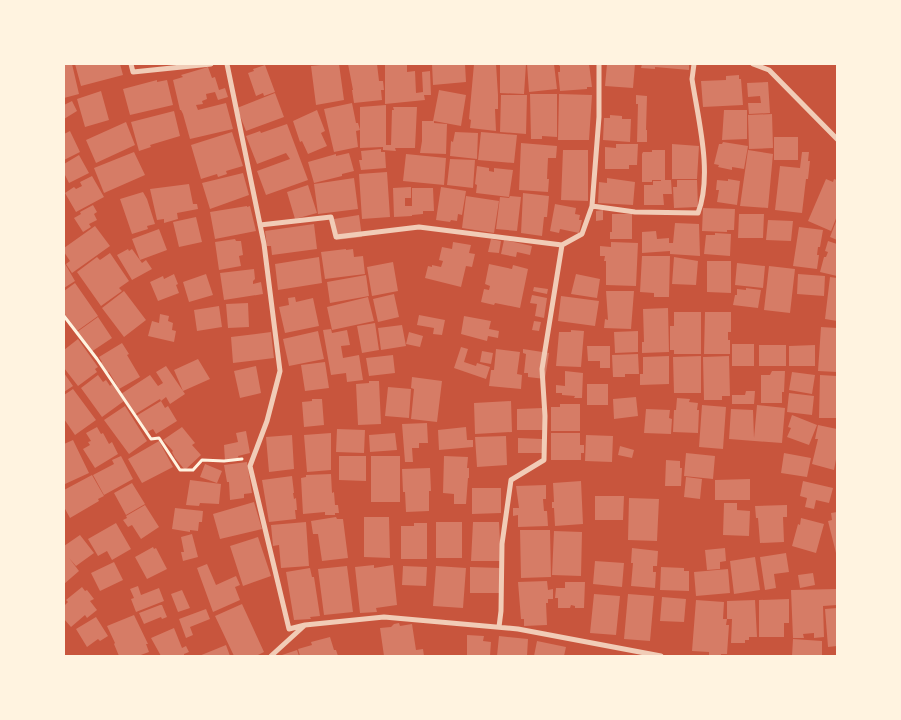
<svg xmlns="http://www.w3.org/2000/svg" width="901" height="720" font-family="Poppins,sans-serif">
<style>
.building{fill:#d67c66}
.lines{fill:none;stroke-linecap:round;stroke-linejoin:round}
.path{stroke:#fff3e0;stroke-width:3}
.minor{stroke:#f1ccb7;stroke-width:5}
</style>
<rect width="100%" height="100%" fill="#c8553d"/>
<path class="building" d="M64,64H72L79,94L64,98Z
M75,64H120L123,75L81,86Z
M330,64H339L344,100L316,105L311,66Z
M348,64H377L379,81H383L384,90H381L382,100L354,103L352,90H353Z
M407,64V72L415,71L416,93L423,92L422,72L430,71L431,95H424L425,100L385,104V65Z
M432,64H465L466,82L433,85Z
M474,64H496L498,95V109H495L496,131L470,128L471,120L469,119Z
M500,64H526L524,94L500,93Z
M527,64H554L557,89L529,92Z
M557,64H589L592,87H587V89L560,91L558,72H560V66Z
M607,64H635L633,88L605,86Z
M642,64H689V70L655,67V69L641,68Z
M265,65L275,92L264,96L263,93L256,96L248,73L254,71L253,69Z
M208,67L212,78L215,77L219,90L225,88L228,97L218,100L215,92L206,94L207,99L202,101L203,104L196,105L198,110L226,103L233,129L190,139L183,114L181,110H180L173,80L183,77L181,75Z
M739,75V79H741L743,105L703,107L701,81L726,80V76Z
M157,80V82L167,80L173,105L130,115L123,89Z
M768,82L770,113L749,114L748,103H761L760,96L748,97L747,83Z
M439,90L466,95L461,126L434,121V123L447,124L446,154L420,153L422,141V121H433Z
M101,91L109,120L85,127L77,99Z
M275,93L284,117L246,131L237,108Z
M530,94H557V137L542,136V139H531Z
M559,94L592,95L589,140H558Z
M501,95H527L526,134L500,132Z
M636,95L647,96L646,130H647V142H637L638,104H636Z
M72,101L77,111L64,119V105Z
M352,103L356,123H358L360,130V107L386,105V145H391L392,110H394L393,107H417L415,148H395L396,151L383,150V147L360,148V130L356,131L358,147L334,152L324,109Z
M317,110L325,131L321,133L327,146L308,154L302,141L300,142L293,121Z
M724,110H747V139L722,140Z
M174,111L180,136L150,145L151,147L139,151L131,122Z
M772,114L773,148L749,149L748,115Z
M610,115L622,116V119H631L630,142L603,140L604,118H610Z
M126,122L135,145L96,163L86,140Z
M287,124L308,180L266,195L257,171L290,159L286,153L257,164L246,136L260,131L261,133Z
M70,131L80,152L64,160V134Z
M232,132L243,166L226,171L227,174L218,177L217,174L201,179L191,145Z
M455,132L478,133L477,159L450,156L451,141L453,142Z
M481,132L517,135L514,163L478,160Z
M774,137H798V160H774Z
M723,142L748,146L744,169L732,167V170L718,167L719,165L714,164L719,144H722Z
M521,143L557,146L556,158H548L547,179H549L548,192L519,190Z
M616,144H638L637,165H629V169H605V147L616,148Z
M672,144L699,146L697,179H672Z
M381,149V152H385L386,168L361,170L359,160H362L361,151Z
M563,150H588V201L561,200Z
M652,150H665V180H671L672,194H663L664,205H644V185H653V181H661V180H652V182H642V154L643,152H652Z
M748,150L773,154L768,208L740,206Z
M134,152L145,175L104,193L94,168Z
M802,152H809L808,161H810L808,179H806L802,213L775,210L780,166L800,168Z
M349,153L354,171L342,174V176L314,183L308,162L336,154V156Z
M406,154L446,158L444,185L403,181Z
M79,155L89,173L69,183L64,173V164Z
M450,159L475,160L473,188L447,185Z
M477,166L489,168V171L494,172V168L513,170L509,197L476,193L477,185L475,184Z
M387,172L390,217L362,219L359,174Z
M243,173L249,195L210,209L202,183Z
M92,176L104,197L76,212L65,193L74,187L76,189L82,186L80,182Z
M354,178L358,209L318,214L314,184Z
M607,178L635,182L633,205L598,203L599,182L607,183Z
M728,179L740,181L737,205L717,202L719,190H716L717,180L728,181Z
M826,179L833,182L834,179L837,180V216L831,231L808,221Z
M677,180H697L698,207L674,208L673,187H677Z
M189,184L193,204H197L198,209L177,213L178,219L164,223V219L157,220L150,189Z
M308,185L317,213L295,219L287,192Z
M411,187V198H405V206H412V188H433L434,211H423V214L412,215V216L394,217L393,188Z
M441,187L466,191L462,215L458,214L457,221L451,220L450,222L436,220Z
M143,192L147,199L155,224L147,226L148,229L132,234L120,199Z
M523,193L549,196L547,217H544L542,236L521,233Z
M466,196L499,201L494,233L462,228Z
M510,196L521,197L517,231L496,229L500,197L509,198Z
M555,204L576,208L575,214L580,215L579,220H582L579,233L560,229L559,233L550,231Z
M93,205L97,212L94,214L97,220L89,224L91,227L83,232L74,218L81,214L80,212Z
M247,206V207L250,206L256,231L215,239L210,212Z
M703,208L735,209L734,230H727V232L702,231Z
M603,210V220L596,221V211Z
M612,214H632V239H610V232H612Z
M739,214H764L763,238H738Z
M359,215L362,237L336,240L334,219Z
M196,217L202,242L179,247L173,222Z
M837,219V240L830,237Z
M768,220L793,221L791,241L766,240Z
M675,223L699,224L700,256L670,254V251L642,253V232L656,231L657,239L669,238V243H673Z
M314,224L317,249L272,255L271,246H267L265,231Z
M95,226L110,246L72,273L66,264L70,261L64,252V248Z
M799,227L823,230L820,247H818L817,255H819L817,269L793,266Z
M159,229L167,250L140,260L132,239Z
M715,233L731,234L730,256L704,254L706,235H715Z
M235,239L236,241H241L243,255L239,256L241,266L219,270L215,242Z
M491,239L501,241L499,253L488,252Z
M504,240L532,246L530,255L517,252L516,257L501,254Z
M828,241L837,244V276L820,272L824,257H826L828,252L825,251Z
M453,242L471,245L469,253L475,254L472,267L466,266L461,287L425,278L428,266L432,267V265L441,267L443,261L439,260L442,247L452,249Z
M611,242L638,243L636,286L606,285V261H604L605,256H600V246L611,247Z
M128,249L129,251L132,249L142,263L146,260L152,269L132,280L117,255Z
M346,249V250L353,249L354,257L363,256L365,274L325,279L321,252Z
M110,253L129,281L119,288L122,291L101,306L77,272L97,257L100,260Z
M642,256H670L669,297H654V293L640,292Z
M319,257L322,283L278,290L275,264Z
M674,257L698,261L696,285L672,284Z
M707,261H731V293L707,292Z
M64,262L75,281L64,288Z
M393,262L398,291L372,296L367,267Z
M737,263L765,266L763,288L735,285Z
M489,264L512,269L513,265L528,269L520,308L495,303L494,305L481,302L484,289L489,290L490,286L485,284Z
M769,266L795,269L790,313L764,310Z
M254,269L255,279L253,281V284L261,282L263,294L224,300L220,273Z
M174,274L178,284L176,285L179,293L158,301L150,282L163,276L164,279Z
M206,274L213,295L189,302L183,282Z
M576,274L600,279L597,298L571,294Z
M798,274L825,276L824,296L797,294Z
M366,275L369,296L330,303L327,282Z
M830,277L837,278V321L825,319Z
M75,283L98,316L77,331L64,313V291Z
M534,287L548,289L547,294L533,291Z
M746,288L761,290L758,308L733,305L735,295H737V289L746,290Z
M124,291L146,320L124,337L102,308Z
M606,291H634L631,329L604,328L605,319L608,320Z
M394,294L399,317L378,322L373,299Z
M532,295L547,298L544,318L535,316L537,304L530,303Z
M561,296L599,301L595,326L558,321Z
M295,297L296,302L313,298L319,326L285,333L279,307L289,305L288,298Z
M368,297L374,321L332,330L327,307Z
M248,303L249,327L228,328L226,304Z
M219,306L222,327L197,331L194,310Z
M668,308L669,352L642,353V342H644L643,309Z
M674,312H701V354H674V350H670V326H674Z
M705,312H731V332H728V340H730V354H704Z
M160,314L169,316L168,321L173,323L172,330L176,331L174,342L148,336L152,321L159,323Z
M419,315L445,320L442,335L433,334L434,328L417,325Z
M464,316L491,321L489,329L499,331L498,338L488,336L487,341L461,334Z
M98,317L112,338L91,352L77,332Z
M534,321L541,322L539,331L532,330Z
M375,323L379,350L362,353L357,326Z
M402,325L406,346L381,350L378,328Z
M821,327L837,328V372L818,371Z
M331,329L332,333L347,330L350,345L341,346L343,358L359,355L363,380L347,382L346,373L331,375L323,330Z
M571,330L584,331L581,367L556,366L559,332H571Z
M318,331L324,359L289,366L283,339Z
M638,331V352L615,353L614,332Z
M271,332L274,358L233,363L231,337Z
M409,332L423,336L420,347L406,344Z
M78,339L98,367L95,369L97,372L78,386L64,368V350Z
M122,343L129,354L127,355L140,377L119,389L109,372L106,374L100,363L102,362L99,357Z
M732,344H754V366H732Z
M759,345H786V366H759Z
M815,345V366H789V346Z
M587,346H610V368H600V361H588Z
M461,347L468,349L464,362L476,366L477,363L490,367L486,379L454,368Z
M496,349L520,352L517,374L522,375L521,389L489,386L491,370H494Z
M523,349L549,353L545,379L528,377V373H524L526,354L523,353Z
M482,351L493,353L491,364L480,362Z
M638,354L639,374H625V377H613L612,355Z
M393,355L395,373L369,376L366,358Z
M669,356V384L640,385V374H643V357Z
M701,356V393H674L673,357Z
M729,356L730,396H722V400H704L703,357Z
M198,359L210,379L183,391L174,370Z
M325,362L329,388L305,391L301,365Z
M166,366L185,394L170,404L166,397L161,401L160,399L134,415L121,394L150,375L158,386L163,383L156,372Z
M256,366L261,393L240,398L234,371Z
M565,371L583,373L582,398H574L575,396L562,395V393H556V385L565,386Z
M772,371H785L784,392H782V403H761V375H770Z
M792,372L815,375L812,394L789,390Z
M64,373L73,386L64,392Z
M98,375L103,382L106,380L110,386L112,384L124,401L102,417L81,388Z
M820,375L837,376V418H819Z
M412,377L442,381L437,422L411,419L414,389L411,388Z
M369,381H379L381,424L358,425L356,384L369,383Z
M587,384H608V405H587Z
M388,387L411,389L409,418L385,416Z
M73,389L96,420L75,435L64,419V395Z
M746,391H755L754,404H732V395H745Z
M789,393L814,396L812,415L787,412Z
M636,397L638,416L614,419L613,399Z
M677,398L690,399L689,402L698,403L697,410H699L698,433L673,432L674,410H676Z
M312,399H322L324,425L304,427L302,402L312,401Z
M161,401L165,408L168,406L177,421L156,434L153,429L147,432L136,416Z
M511,401L512,432L475,434L474,403Z
M560,404H580V431H551V407H560Z
M702,405L726,407L723,449L699,447Z
M757,405L785,408L782,443L729,439L731,409L753,410L754,438Z
M125,406L147,441L129,454L104,420Z
M543,408V430H517V409Z
M646,409L670,410L669,418L672,419L671,434L644,433Z
M792,415L817,425L809,445L787,437L791,428L788,427Z
M427,423L428,443H419V448H412L413,462H405L402,424Z
M818,425L837,429L836,439H837V454L834,470L812,464L818,439H815Z
M97,427L101,434L103,433L109,444L112,442L118,454L95,468L83,449L90,445L88,442L91,441L86,433Z
M182,427L195,443L192,445L201,455L185,470L175,458L172,452L173,451L163,440Z
M466,427L467,440H473V447L439,450L438,430Z
M337,429L365,430L364,453L336,452Z
M246,431L250,453L238,456L239,459L225,461L224,445L238,442L236,433Z
M331,433V470L307,472L304,435Z
M395,433L397,450L370,452L369,435Z
M551,433H580V445H584V453H581V460H551Z
M292,435L294,469L269,472L266,437Z
M586,435L613,436L612,462L585,461Z
M506,436L507,465L477,467L475,437Z
M518,438L542,439V453H518Z
M73,440L89,473L65,484L64,481V444Z
M159,441L173,467L142,483L128,459Z
M620,446L634,450L632,458L618,455Z
M686,453L715,456L713,479L684,476Z
M784,453L811,458L807,477L781,473Z
M121,456L133,479L104,495L93,475L114,464L112,460Z
M339,456H366V481L339,480Z
M371,456H400V502H371Z
M444,456L468,457L467,468H469V478H468L466,504H454V494L443,493Z
M666,460L680,461V468H682L681,486H665Z
M247,462L252,493L244,494V498L230,500L229,482H227L224,465Z
M205,464L222,471L217,483L200,477Z
M430,468L431,491H429V511L406,512L405,492H403L402,469Z
M331,474L332,493L334,492L335,505H338L339,513H335V515H325V512L303,514L301,478L306,477V475Z
M92,475L104,496L98,499L99,501L70,518L64,507V490Z
M292,476L294,493H293L294,499L296,498L297,510H295L296,519L269,522L262,480Z
M686,477L702,479L700,499L684,497Z
M750,479V500H715V480Z
M190,480L221,484L219,504L200,503L199,506L186,505Z
M581,481L583,524L555,526L554,508H552V502H554L553,483Z
M803,481L833,488L829,503L816,500L814,509L805,507L807,498L800,496Z
M132,483L145,504L126,515L114,493Z
M546,485V499H543L544,511H547L548,526L518,527V515L513,516V508H519L516,486Z
M472,488H501V513L472,514Z
M595,496H624L623,520H595Z
M629,498L659,499L657,541L628,540Z
M254,502L262,529L220,539L213,514Z
M724,503H737V510L750,511L749,536L723,535Z
M145,505L159,527L141,539L132,525L128,527L123,520L127,518L126,516Z
M787,505V517H783L784,542L760,543L758,518H756L755,506Z
M175,508L203,511L202,522H199L198,531L190,530V532L172,529Z
M837,512V553H836L828,521L832,520L831,513Z
M336,517L337,519H343L348,558L322,561L318,534H313L311,521Z
M364,517H389L390,558L364,557Z
M801,518L824,524L816,553L792,546L798,524L800,525Z
M306,522L309,566L281,568L279,545L273,546L271,525Z
M436,522H462V558H436Z
M473,522H499L501,561H471Z
M116,523L131,549L112,560L107,551L98,556L88,539Z
M414,523H427V559H401V526H414Z
M520,530H550L551,577L521,578Z
M554,531L582,532L581,576L552,575Z
M192,534L198,557L183,561L181,552H184L181,537Z
M80,535L94,553L76,566L69,558L79,571L64,584V546Z
M258,537L271,576L243,586L230,546Z
M153,547L154,549L156,548L167,569L147,579L135,557Z
M632,548L658,551L657,566H653V572H656L655,588L631,586L633,563H631Z
M725,548L726,561L720,562V569L707,570L705,550Z
M786,553L789,572L774,574L776,588L765,590L760,557Z
M755,557L760,590L734,594L730,561Z
M595,561L624,563L622,587L593,584Z
M114,562L123,580L100,591L91,573Z
M207,564L216,585L236,576L240,585L235,587L240,600L213,612L197,568Z
M374,565V568L393,565L397,605L376,608L377,612L360,613L355,567Z
M347,566L353,612L324,615L318,569Z
M403,566L427,567L426,586L402,585Z
M436,566L466,568L463,608L433,606Z
M470,567L500,568V593H470Z
M661,567L684,568V571H689V591L660,590Z
M310,568L312,577H314L320,616L310,617L311,619L294,620L286,572Z
M728,569L730,593L696,596L694,572Z
M813,573L815,585L800,588L798,575Z
M547,581L548,590L553,589V599H548V603H546L547,625L524,626V619H521L518,582Z
M565,582H585L584,608H575V606L571,605L570,608H558V598H555L556,588H565Z
M138,586L141,595L159,588L164,601L136,612L131,599L134,598L130,589Z
M82,587L85,591L87,590L94,599L90,601L97,610L87,618L85,615L71,627L64,619V606L68,602L66,600Z
M837,589V605L823,606L824,637L814,638V633L803,634L804,638H793L791,590Z
M182,590L190,608L178,612L171,594Z
M594,594L620,596L616,635L590,633Z
M628,594L654,596L650,641L624,639Z
M662,597L686,599L684,622L660,621Z
M789,599V623H784V637H759V600Z
M696,600L724,602L723,619H727L726,625H729L727,654H721V656H709V652L692,651Z
M755,600L757,637H749V640H745V643H731L732,619H727V601Z
M242,604L264,652L256,656H234L215,616Z
M160,605H162L167,617L162,619L161,617L144,624L139,613Z
M837,608V646L828,647L825,609Z
M206,609L210,619L190,627L193,635L186,638L179,619Z
M134,615L148,644H146L149,652L138,656H119L114,644L115,643L107,626Z
M96,617L108,636L100,641L98,639L87,647L76,629Z
M399,623L400,626L412,624L416,650L423,649L424,656H384L380,628L391,627L394,624Z
M174,628L182,648L186,646L189,652L184,654V656H161L151,638Z
M467,635L484,636L483,641L491,642L490,656H467Z
M499,636L528,639L527,656H497Z
M330,637L334,650H336L338,656H300L298,649L312,645L311,642Z
M793,639L822,641V656H792Z
M537,641L566,647L564,656H534Z
M226,645L230,656H199Z
M297,650L299,656H279Z"/>
<g class="lines">
<path class="path" d="M64,316L97,359L151,439L159,438L180,470H193L202,460L224,461L242,459"/>
<path class="minor" d="M131,64L133,72L211,64
M227,64L264,244L280,371L267,421L250,466L289,629L305,625
M753,64L769,70L837,139
M592,206L635,212L698,213C713,174 698,119 692,79L694,64
M260,225L331,217L336,237L419,227L562,245L582,234L592,206L599,117V64
M499,627L501,611L502,544L511,480L544,460L545,416L542,369L562,245
M271,656L305,625L384,617L518,629L661,656"/>
</g>
<rect width="901" height="720" fill="none" stroke="#fff3e0" stroke-width="130"/>
</svg>
